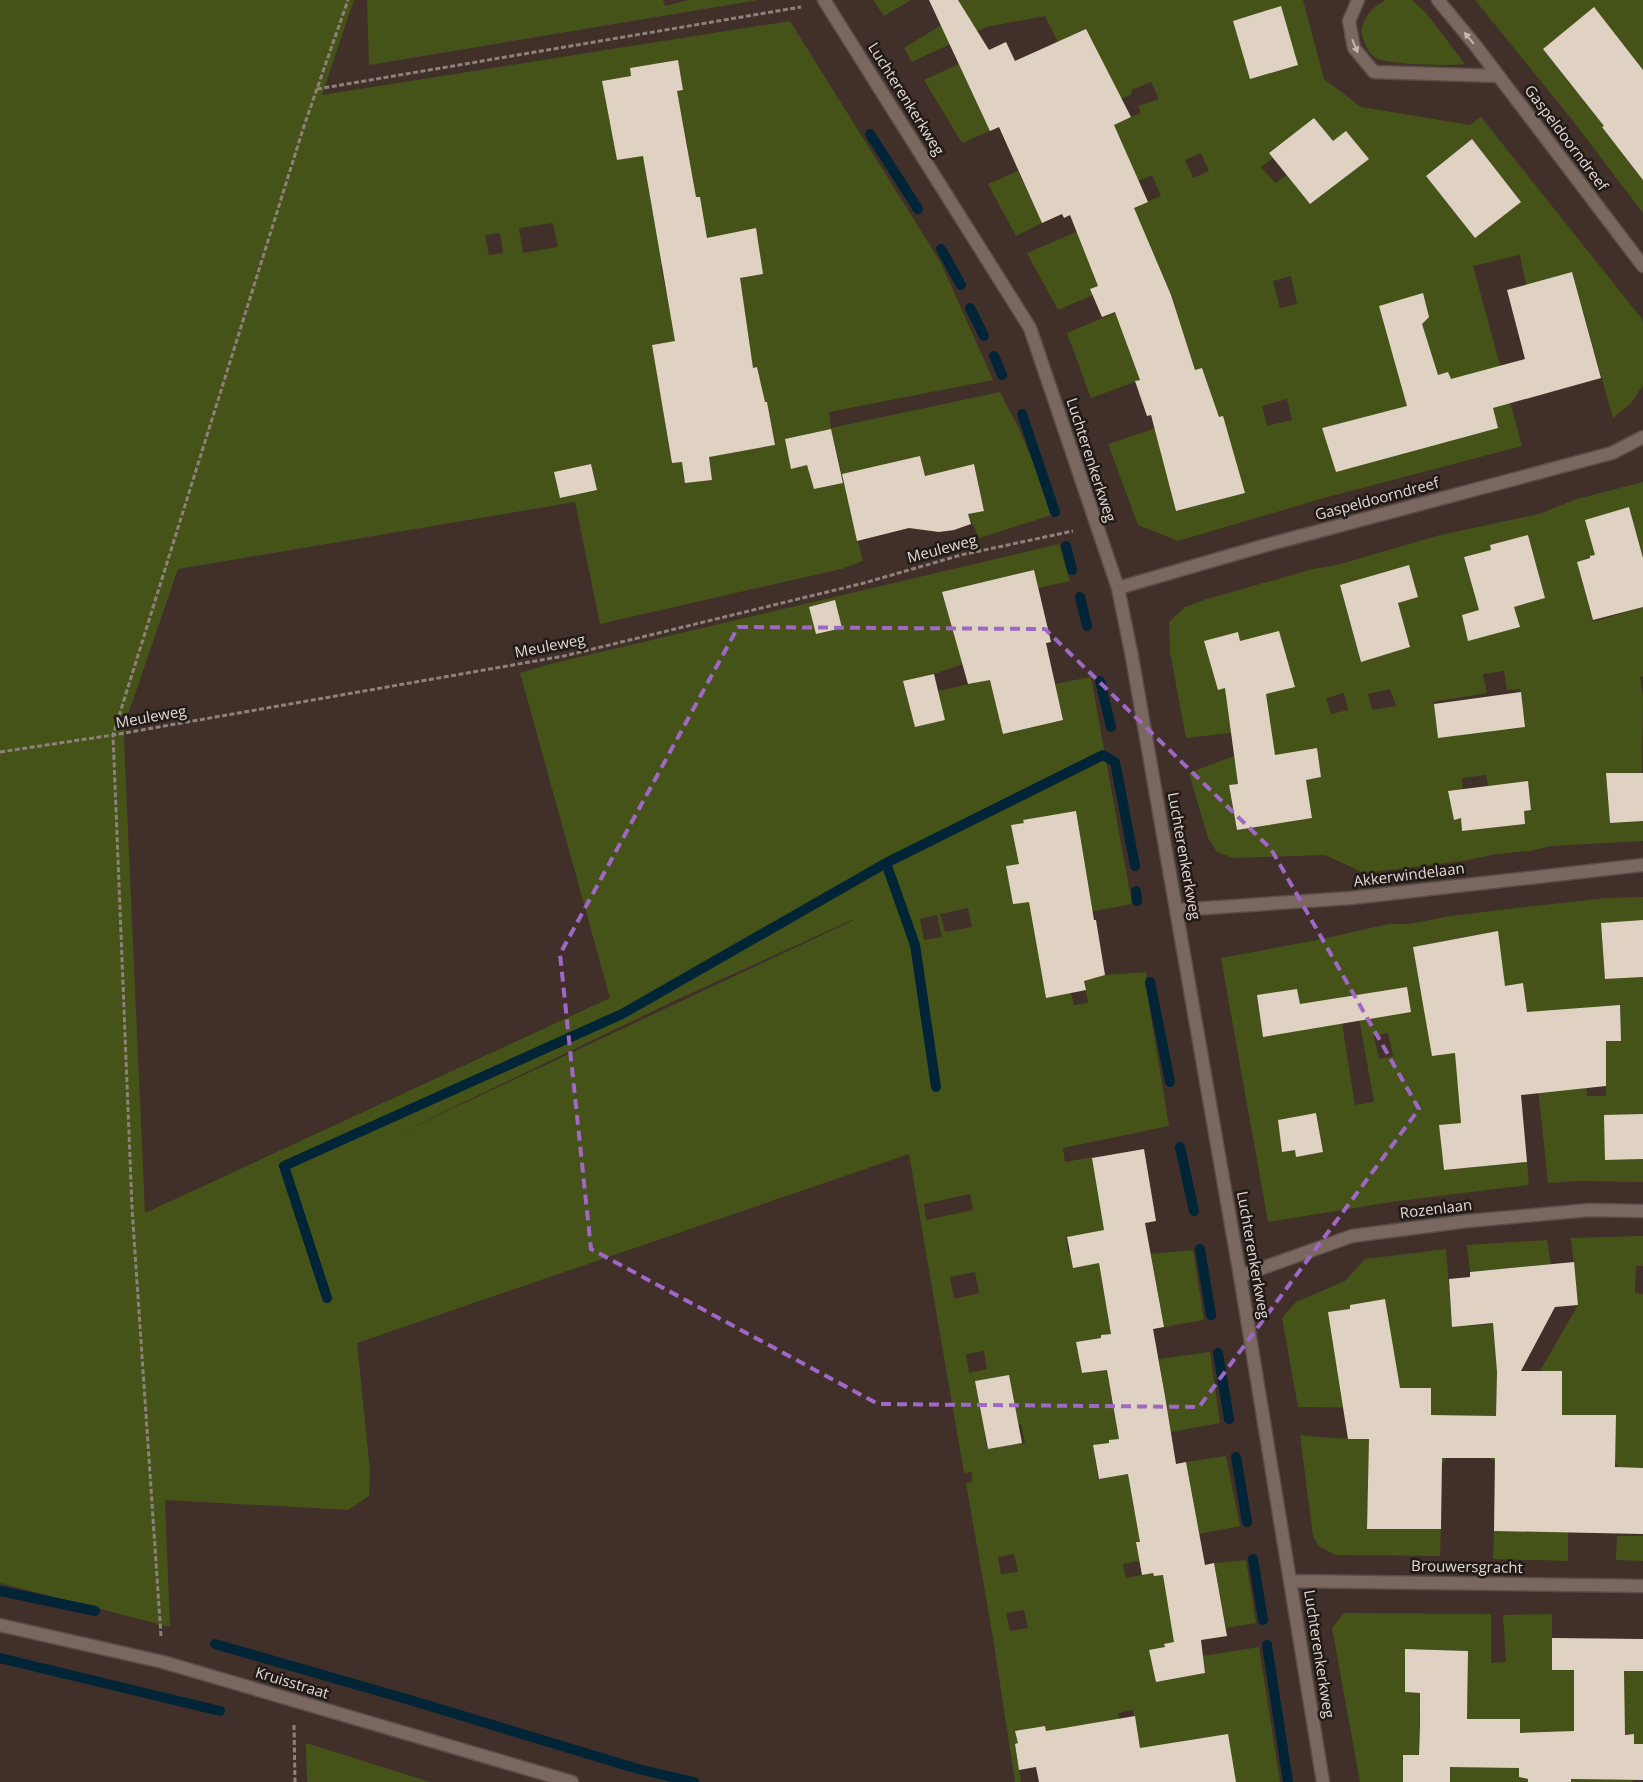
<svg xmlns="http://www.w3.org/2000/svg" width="1643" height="1782" font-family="'Open Sans',sans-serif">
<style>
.green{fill:#465318;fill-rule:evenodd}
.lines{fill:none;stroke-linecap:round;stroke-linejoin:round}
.stream{stroke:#012536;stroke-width:10}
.building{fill:#e0d2c3}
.minor-casing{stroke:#5b4e48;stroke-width:15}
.path{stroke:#8e807b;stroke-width:3;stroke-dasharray:5 2.5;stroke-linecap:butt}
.minor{stroke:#7a6860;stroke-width:12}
.oneway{fill:#c4b6b1}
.marked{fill:none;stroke:#9f68c6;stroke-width:4;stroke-dasharray:10 6;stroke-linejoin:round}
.labels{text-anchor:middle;stroke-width:5;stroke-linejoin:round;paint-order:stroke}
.street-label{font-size:15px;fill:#e3d8d4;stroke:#211a17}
</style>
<rect width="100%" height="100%" fill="#403029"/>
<path class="green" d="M0,0H354L322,95L790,21L941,263L993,380L829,412L831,428L1000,392L1020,431L1055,514L979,538L968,514L984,510L974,464L925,476L920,456L885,464L907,494L849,507L863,561L841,569L600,624L575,502L178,569L125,723L124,741L145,1213L610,998L520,673L550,664L1059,544L1070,581L1038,588L942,592L952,626L972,661L934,674L904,681L915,727L944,720L938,691L1051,666L1055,684L1091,677L1132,904L1057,918L1036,940L1046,997L1071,993L1074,1005L1088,1003L1084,981L1105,975L1146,972L1148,999L1169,1126L1063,1148L1065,1162L1093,1157L1104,1230L1066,1238L1068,1252L1099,1263L1111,1334L1102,1335L1101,1338L1076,1342L1082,1373L1107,1370L1119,1439L1109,1440V1443L1093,1445L1098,1479L1129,1474L1147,1541L1136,1542L1140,1561L1123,1564L1126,1578L1153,1573L1154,1576L1164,1575L1175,1642L1165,1644V1647L1149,1650L1152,1664L1259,1647L1280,1782H1236L1229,1745L1143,1762L1133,1710L1118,1713L1120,1728L1085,1745L1081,1725L1046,1731L1045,1726L1030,1728L1032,1741L1015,1744L1021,1782H1015L993,1638L966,1483L972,1482V1472L964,1473L909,1154L357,1343L370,1471L369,1496L348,1510L165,1500L170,1627L0,1583ZM678,60L683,90L673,92L677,114L681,113L688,148L617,160L602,81L631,76L630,68ZM700,197L707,238L763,274L666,293L661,266L667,265L656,231L650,198L679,200ZM553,223L558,247L523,253L519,228ZM500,233L503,253L489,255L485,235ZM747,329L753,368L757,367L760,380V403L767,402L775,445L672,463L652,345ZM831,429L844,483L814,489L807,465L791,468L806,447L803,435ZM591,464L597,490L560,498L554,472ZM710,466L712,480L685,483L683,470ZM1055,684L1063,720L1004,734L995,698ZM968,908L972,927L945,932L940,914ZM937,915L942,937L924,940L920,919ZM854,919V920L390,1138L676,1000ZM970,1194L973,1210L926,1220L924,1204ZM975,1272L979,1293L954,1299L950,1277ZM984,1351L987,1369L969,1373L966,1354ZM1009,1375L1012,1393L979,1398L976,1381ZM1021,1424L1025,1443L987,1449L984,1431ZM1014,1554L1018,1572L1001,1574L998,1557ZM1024,1610L1028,1628L1010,1631L1006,1613ZM1203,1659L1205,1673L1157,1682Z
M367,0H663L665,6L689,0H758L369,65Z
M873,0H911L884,16Z
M958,0H1303L1324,79L1361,107L1470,125L1481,117L1642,319L1643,323V385L1631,403L1613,418L1572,272L1526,285L1520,255L1473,266L1522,446L1324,498L1178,541L1138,525L1108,444L1216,408L1202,368L1195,370L1182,329L1128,348L1140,380L1091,398L1067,333L1169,290L1154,256L1084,250L1098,286L1090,289L1093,295L1058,310L1027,253L1161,196L1152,175L1121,189L1114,125L1141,113L1138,106L1159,99L1151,82L1131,90L1132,94L1048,131L1058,42L1045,16L986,27L912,62L904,48L964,11ZM1314,118L1333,141L1368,159L1310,204L1287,175L1275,183L1261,167L1273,158L1269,153ZM1472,139L1521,202L1475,238L1426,176ZM1201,153L1209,171L1193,178L1185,160ZM1291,276L1297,304L1280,308L1273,281ZM1287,399L1292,420L1267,426L1262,406ZM1384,412L1336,472L1322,428ZM1230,442L1245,493L1176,511L1163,459Z
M1386,0H1412L1426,13L1465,64C1450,66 1388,65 1376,58C1368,54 1360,36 1362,28C1366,13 1373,7 1386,0Z
M1475,0H1643V213L1573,121ZM1558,37L1560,38L1605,66L1575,90L1543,49Z
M959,64L990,131L962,143L924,80Z
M1018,171L1042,223L1016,236L988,184Z
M1643,482V558L1629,507L1586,520L1595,555L1577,562L1593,622L1643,607V676L1640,677L1643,696L1642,773L1606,774L1610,823L1643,821V841L1551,846L1530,851L1497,854L1463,861L1364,873L1325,855L1233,858L1217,852L1208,838L1189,773L1234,756L1231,733L1186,738L1170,652L1169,622L1185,607L1207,599L1313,569L1337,565L1440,535L1539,514L1577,499ZM1528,535L1545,598L1514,607L1520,627L1487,636L1464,557L1491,550L1490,545ZM1409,565L1418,597L1398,603L1410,647L1361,662L1340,585ZM1478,611L1469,640L1462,615ZM1279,631L1294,687L1252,698L1246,682L1238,633L1240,641ZM1504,671L1507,690L1520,689L1525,727L1506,730L1504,715L1456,721L1458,735L1438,738L1434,704L1432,702L1487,693L1483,674ZM1390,689L1396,706L1372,710L1368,694ZM1344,693L1348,710L1331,714L1326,698ZM1317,749L1321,777L1306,780L1312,818L1237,830L1229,785L1258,781ZM1486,775L1488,786L1528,782L1531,810L1524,811L1525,824L1462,831L1461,818L1454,819L1448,792L1463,789L1462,778Z
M1643,897V920L1601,924L1605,979L1643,977V1114L1605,1160L1643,1159V1182L1581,1181L1548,1183L1535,1059L1513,1061L1520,1117L1439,1125L1444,1170L1527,1162L1529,1185L1391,1202L1268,1222L1221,958L1322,939L1389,924H1409L1450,916L1509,909L1606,898ZM1498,931L1421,992L1413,947ZM1522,983H1523L1530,1029L1502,987ZM1297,989L1304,1030L1263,1037L1257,996ZM1355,995L1374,1102L1355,1105L1338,998ZM1388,1033L1393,1056L1379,1059L1374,1036ZM1490,1036L1455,1053L1432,1056ZM1586,1064H1606V1096H1587ZM1316,1113L1323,1152L1297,1156L1295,1150L1282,1151L1278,1120Z
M1643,1236V1266H1636L1635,1293L1643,1294V1468H1619L1615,1461L1616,1415L1531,1462H1495L1490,1458L1447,1457L1442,1464L1405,1463L1431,1407V1388H1402V1408L1298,1407L1282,1318L1296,1302L1345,1281L1365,1259L1446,1249L1452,1327L1493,1324L1497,1371L1496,1410H1562V1372L1540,1371L1578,1305L1571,1238ZM1385,1299L1392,1343L1372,1347L1328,1313L1350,1309V1305Z
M1547,1240L1551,1264L1470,1272L1467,1245Z
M1193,1250L1204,1320L1164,1327L1151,1254Z
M1210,1352L1220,1423L1171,1432L1159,1359Z
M1300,1435L1332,1438L1370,1439L1367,1528L1441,1529L1440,1556L1335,1555L1319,1546L1313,1536Z
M1226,1456L1240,1526L1199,1534L1186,1462Z
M1494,1531L1568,1532V1561L1493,1559Z
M1617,1536H1643V1561L1616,1560Z
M1246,1560L1256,1623L1226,1628L1214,1563Z
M1344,1613L1491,1614V1663L1506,1662L1503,1615L1552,1614V1669L1574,1670V1686L1596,1670L1643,1671V1744H1634V1734L1520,1733V1719H1467L1468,1651L1406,1649L1405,1692L1422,1693L1420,1703L1419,1755H1403V1782H1360L1332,1628Z
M306,1743L430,1782H307Z
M1451,1747L1519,1768V1777L1528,1779V1782H1450Z
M1571,1779L1633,1780V1782H1571Z"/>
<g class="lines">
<path class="stream" d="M870,134L918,209
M941,249L961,285
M970,308L984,336
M994,356L1002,375
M1022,414L1055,512
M1066,546L1072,570
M1080,597L1087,626
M1100,681L1111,727
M886,863L915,945L936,1087
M1136,891L1137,901
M1150,982L1170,1082
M1180,1147L1194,1211
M1200,1249L1211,1315
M327,1298L284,1166L622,1014L886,863L1103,755L1115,762L1135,866
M1218,1353L1229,1419
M1236,1457L1247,1522
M1253,1559L1263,1620
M0,1591L95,1611
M215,1644L410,1700L638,1769L694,1782
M1267,1645L1288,1782
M0,1658L220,1711"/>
</g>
<path class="building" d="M929,0H958L989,50L1006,42L1015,61L1086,29L1131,117L1114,125L1148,202L1134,208L1171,295L1195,370L1202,368L1219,417L1223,416L1245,493L1176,511L1151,415L1147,416L1135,381L1140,380L1115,312L1102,317L1090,289L1098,286L1070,215L1064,218L1062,214L1042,223L999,127L990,131Z
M1281,6L1298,65L1250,79L1233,21Z
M1594,7L1643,70V180L1602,127L1604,126L1543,49Z
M678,60L683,90L677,91L696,197H700L707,238L756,228L763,274L740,278L753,368L757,367L765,402H767L775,445L709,457L712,480L685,483L682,462L672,463L652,345L675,341L643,156L617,160L602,81L631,76L630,68Z
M1314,118L1333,141L1346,131L1369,159L1310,204L1269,153Z
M1472,139L1521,202L1475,238L1426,176Z
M1572,272L1601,378L1493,408L1498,428L1336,472L1322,428L1407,406L1379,306L1423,293L1429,317L1422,324L1438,375L1448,372L1451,379L1525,359L1507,290Z
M831,429L843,483L814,489L807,465L791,469L785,439Z
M920,456L925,476L974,464L984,511L968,514L971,524L954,530L939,532L909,528L857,541L842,474Z
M591,464L597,490L560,498L554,472Z
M1629,507L1643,558V607L1593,620L1577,562L1590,558V556L1595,555L1585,520Z
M1528,535L1545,598L1514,607L1520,627L1468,641L1462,615L1479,610L1464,557L1491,550L1490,545Z
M1409,565L1418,597L1398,603L1410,647L1361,662L1340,585Z
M1034,570L1051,642L1046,643L1063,720L1003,734L990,680L968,684L942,592Z
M835,600L842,628L816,634L809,607Z
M1279,631L1295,687L1266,694L1275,755L1317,748L1321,777L1306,780L1312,818L1237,830L1229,785L1238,784L1225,688L1218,690L1204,641L1238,632L1240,641Z
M934,674L945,720L915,727L903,681Z
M1521,692L1525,727L1438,738L1434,704Z
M1606,773H1643V821L1610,823Z
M1528,781L1531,810L1524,811L1525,824L1462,831L1461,818L1454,820L1448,791Z
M1076,811L1094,920H1096L1105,975L1084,981L1086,990L1046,998L1029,902L1013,904L1006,866L1019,864L1011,825L1024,823L1023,820Z
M1643,920V977L1605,979L1601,923Z
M1498,931L1505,986L1523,983L1527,1012L1620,1005L1621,1041H1606V1086L1521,1095L1527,1162L1444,1170L1439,1125L1461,1123L1455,1053L1432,1056L1413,947Z
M1407,987L1411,1012L1263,1037L1257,995L1297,989L1300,1004Z
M1316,1113L1323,1152L1296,1157L1295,1150L1282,1152L1278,1120Z
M1643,1114V1159L1605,1160L1604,1115Z
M1144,1149L1156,1221L1145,1223L1164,1327L1153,1329L1165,1396L1176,1464L1186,1462L1205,1565L1214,1563L1227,1636L1201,1640L1205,1673L1156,1682L1149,1650L1165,1647L1164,1644L1174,1642L1163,1575L1154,1576L1153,1573L1142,1575L1136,1542H1140L1128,1474L1099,1479L1093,1445L1109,1443V1440L1119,1439L1107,1370L1082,1373L1076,1342L1101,1338V1335L1111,1334L1099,1263L1073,1268L1067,1237L1104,1230L1092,1158Z
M1574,1262L1578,1305L1555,1307L1521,1371H1562V1415H1616L1615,1467L1643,1468V1534L1494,1531L1495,1458H1442L1441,1529H1367L1369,1439H1348L1328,1312L1350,1309V1305L1385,1299L1400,1388H1431V1415L1496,1416L1497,1372L1493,1323L1452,1327L1449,1279L1470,1277V1272Z
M1009,1375L1022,1443L988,1449L975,1381Z
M1552,1638L1643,1639V1671H1624L1625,1735L1634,1734V1744H1643V1780L1571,1779V1782H1528V1779L1519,1777V1768L1450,1767V1782H1403V1755H1419L1420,1725V1693L1405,1692V1649L1468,1651L1467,1719H1520V1733L1574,1731V1670H1552Z
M1135,1716L1140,1748L1228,1734L1236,1782H1039L1036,1767L1019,1770L1015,1744L1018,1743L1015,1731L1045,1726L1046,1731Z"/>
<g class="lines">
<g class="minor-casing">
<path id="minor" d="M824,0L1030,328L1118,588L1132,657L1240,1276L1323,1782
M1358,0L1349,21L1354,48L1374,72L1499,76
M1438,0L1475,45L1643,266
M1118,588L1263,546L1612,453L1643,437
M1177,910L1351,898L1643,865
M1240,1276L1352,1236L1468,1221L1589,1210L1643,1211
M1291,1581L1643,1586
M0,1625L163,1662L572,1782"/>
</g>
<path class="path" d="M317,89L801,7
M0,752L113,735L564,656L864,583L961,555L1073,531
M161,1636L132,1208L113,735L304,126L348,0
M294,1725L295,1782"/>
<use href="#minor" class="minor"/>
</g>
<defs><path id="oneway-solid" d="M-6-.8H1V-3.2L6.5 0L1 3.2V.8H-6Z" transform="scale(1.25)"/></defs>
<g class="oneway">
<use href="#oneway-solid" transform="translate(1469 38) rotate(-129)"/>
<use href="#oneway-solid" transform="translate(1355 46) rotate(67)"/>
</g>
<path class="marked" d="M738,627L1045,629L1271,849L1419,1109L1199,1407L878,1404L591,1249L560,954Z"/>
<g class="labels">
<g class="street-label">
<text transform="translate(906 99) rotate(58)" y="5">Luchterenkerkweg</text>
<text transform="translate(1566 138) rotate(53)" y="5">Gaspeldoorndreef</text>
<text transform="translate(1091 460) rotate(72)" y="5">Luchterenkerkweg</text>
<text transform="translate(1377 499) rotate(-15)" y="5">Gaspeldoorndreef</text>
<text transform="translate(942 549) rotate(-15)" y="5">Meuleweg</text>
<text transform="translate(550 646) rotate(-11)" y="5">Meuleweg</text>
<text transform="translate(151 717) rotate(-10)" y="5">Meuleweg</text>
<text transform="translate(1184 856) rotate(80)" y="5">Luchterenkerkweg</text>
<text transform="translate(1409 875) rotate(-7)" y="5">Akkerwindelaan</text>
<text transform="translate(1436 1209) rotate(-7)" y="5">Rozenlaan</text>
<text transform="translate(1253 1255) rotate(80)" y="5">Luchterenkerkweg</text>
<text transform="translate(1467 1567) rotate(1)" y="5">Brouwersgracht</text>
<text transform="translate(1319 1654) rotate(81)" y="5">Luchterenkerkweg</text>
<text transform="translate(292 1683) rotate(17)" y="5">Kruisstraat</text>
</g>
</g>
</svg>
